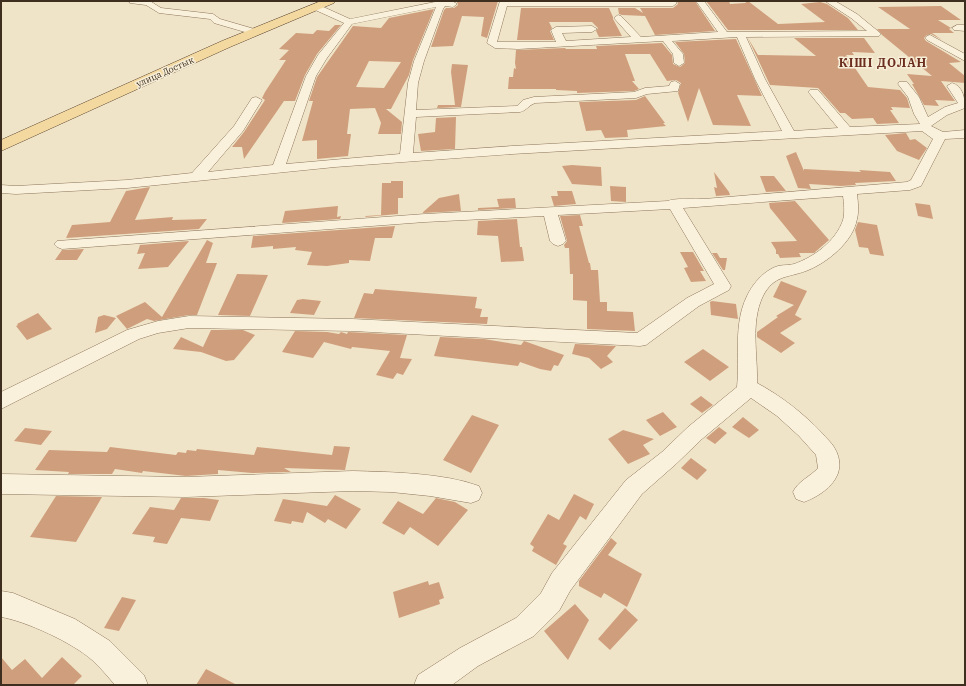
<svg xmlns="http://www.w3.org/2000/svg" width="966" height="686" font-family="'IBM Plex Serif',serif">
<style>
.building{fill:#cf9f7d;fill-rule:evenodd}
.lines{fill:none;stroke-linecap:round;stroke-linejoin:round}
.minor-casing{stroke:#8d765c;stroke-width:1}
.major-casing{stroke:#5b4430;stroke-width:1}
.minor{fill:#faf1dc;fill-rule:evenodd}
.major{fill:#f3d9a0;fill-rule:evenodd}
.labels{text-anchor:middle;stroke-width:3;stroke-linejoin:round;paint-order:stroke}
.far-street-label{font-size:9px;fill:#3d2e20;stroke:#f7eed8}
.far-district-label{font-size:12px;font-weight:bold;letter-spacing:1px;fill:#6b2e1e;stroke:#f7eed8}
</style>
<rect width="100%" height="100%" fill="#f0e4c8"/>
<path class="building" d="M461,1H498L487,38L481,36L484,17L462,16L453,46L431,47L444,10L446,8H454L458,5L457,2Z
M677,1H695L715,31L655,35L645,16L622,15L619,14L618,8H635L643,13L640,8H673L678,4Z
M706,1H729L730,4L745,3L748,1L778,24L825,22L801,4L820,2L827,4L848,18L858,30H728Z
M941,6L961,20H938L951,28L949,29L954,33H932L942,40L931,34L927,35L924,38L926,41L961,62L949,63L965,76V83L941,81L955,101L935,100L939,106L924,105L912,84H914L907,74L932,76L882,35L877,29H910L878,7Z
M521,8H609L613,17V19L622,36L599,37L596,31L598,28L592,22H549L552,28L550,31L554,40H517Z
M434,9L413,60L409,75L391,109H386L402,122L401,134H378L381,123L375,108L350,109L347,134H351L348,156L317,159V140L302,141L313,101H309L317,77L353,26L381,28L389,18ZM369,61L401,62L384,88L356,87Z
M335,25H341L317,54L305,75L295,101H284L244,159L242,147H232L244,132L265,100L262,98L265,92L286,60H279L289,50L279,49L296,33L313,34L317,30L329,31Z
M748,38L758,55L816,56L794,38H864L875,53L852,52L854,55H846L868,87L900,90L907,98L910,108L891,107L893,110H890L899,123L877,124L873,118L852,119L845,113H840L818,88L770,85Z
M736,39L762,96L737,95L751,126L713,125L699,88L688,122L678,93L681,83L676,80L667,81L650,54H625L635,81H632L639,89L634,91L577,93V91L556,90V89H508L509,77H513L514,68L516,69L515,63L516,50L565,48L566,49H597L596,46L662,43L672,55L673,64L680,67L685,63L684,54L675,42Z
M452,64L468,65L461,107L437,108L438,105H455L451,72Z
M645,96L665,123H663L666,126L627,130L628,137L605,138L601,130L586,131L579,102L636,100Z
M456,117L455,149L421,151L418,134L435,132L436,118Z
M906,133L910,140L915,139L927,148L919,160L897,151L885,135Z
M796,152L804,171V169L861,172L859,170L890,172L896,181L855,183L856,185L841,186L809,184L811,189L798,188L786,156Z
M572,165L601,167L602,186L572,184L562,166Z
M714,172L729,192L730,195L716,196L714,187L717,188Z
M760,176H774L786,191L766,192Z
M391,181H403V198H398V214L365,217L366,216L381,215L382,183H391Z
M610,186L626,187V202L611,201Z
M150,187L135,220L173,217L172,220L207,219L199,229L66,238L72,225L110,222L126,191Z
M557,191H572L576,204L554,206L551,196H558Z
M459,194L461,211L422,213L439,198Z
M515,198L516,208L478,210V208L499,207L497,199Z
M795,201L829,240L814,253H799L801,257L780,258L778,254H776V250L771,242L797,241L770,208L769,203Z
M915,203L930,205L933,219L918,216Z
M338,206L337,217L341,216L340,219L282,223L285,211Z
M580,215L583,226H579L589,263H590L591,270H598L600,302H607V311L633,312L635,331L587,329V301L573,300V274H570L569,248H565L564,245L567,241L560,216Z
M517,219L520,247H522L524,261L501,262L498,236L477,235L478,221Z
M858,222L877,225L884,256L870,254L868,248L859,247L855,230Z
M395,226L392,238H375L370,261L349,260V263L327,266L307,265L312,252L295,250L296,247L273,249V246L251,248L253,236Z
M207,240L213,243L206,263H217L197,315H189L154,321L147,319L127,329L116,316L145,302L162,317Z
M189,241L168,267L138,269L145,253L137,254L140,245Z
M84,249L77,260H55L62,250Z
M680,252H693L704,271H700L706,281L691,282L684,268L688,267Z
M712,253H717L720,258H727L725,270H723Z
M237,274L268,275L250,316L218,315Z
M781,281L807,291L795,315L802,319L780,333L795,343L781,353L757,337V332L778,317L776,316L794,305L773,297Z
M375,289L477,297L475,308L482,309L480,317H488L487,324L354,318L364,293L373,294Z
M303,299L321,301L314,315L290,313L297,300Z
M712,301L736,304L738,319L711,315L710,302Z
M38,313L52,329L27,340L16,326L18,325L17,324Z
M104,315L116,318L107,329L95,333L98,317Z
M211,330H243L255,335L234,360L226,361L201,352L173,349L181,337L203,347Z
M295,331L327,332L339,334L341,332L347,334L348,332L407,335L400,358L412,359L403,375L397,373L393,379L376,375L390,351L352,347L351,349L324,342L313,358L282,352Z
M440,337L484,339L521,345L524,341L564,355L558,366L554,365L551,371L540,369L520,362L518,366L434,356Z
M575,344L616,346L607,356L613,362L601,369L589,358L572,354Z
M703,349L729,367L710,381L684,362Z
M701,396L713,405L702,413L690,404Z
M663,412L677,427L660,436L646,420Z
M472,415L499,425L471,473L443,460Z
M743,417L759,430L749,438L732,427Z
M719,427L727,433L715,444L706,438Z
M25,428L52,431L41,445L14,441Z
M623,430L654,439L643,445L650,454L628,464L608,439Z
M334,446L350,447L345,470L284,468L291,472L252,473L218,470V474L186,476L143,471L142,473L115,469L112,474H68L69,472L35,470L49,450L107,452L110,447L176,455L178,452L186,453L187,450L196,451L197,449L254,455L257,447L332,455Z
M691,458L707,470L697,480L681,468Z
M574,494L594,504L586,520L580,516L563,544L567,546L556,565L532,551L534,547L530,544L548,514L559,520Z
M335,495L361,509L346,529L328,519L325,523L307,512L303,523L292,521L291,524L274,521L283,499L327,506Z
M56,496L102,497L76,542L30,537Z
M181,498H204L219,500L210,521L181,518L167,544L153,542L155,537L132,534L150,507L174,510Z
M436,498L455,502L468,510L438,546L410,527L404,535L382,523L398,501L423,514Z
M611,538L617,543L608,555L642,574L627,607L604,593L601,598L579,586V581Z
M428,581L429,585L439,582L444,598L439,600L440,604L399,618L393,592Z
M122,597L136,600L119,631L104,628Z
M575,604L589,620L568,660L544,631Z
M625,608L638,620L610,650L598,639Z
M1,657L12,670L25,659L42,678L62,657L82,676L73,685H1Z
M206,669L237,685H196Z"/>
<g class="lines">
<g class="minor-casing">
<path id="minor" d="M129,1H150L161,8L213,14L220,19L258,30L260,32L255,35L214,23L210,19L159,13L146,5L130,3Z
M440,1H452L457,4L453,7L445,6L443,9L424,61L418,83L416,110L517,106L523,100L534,97L634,92L645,88L669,86L671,82L675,81L680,84L678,91L647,94L636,98L535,103C529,105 526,111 520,112L416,117L413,153L512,146L782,131L755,79L737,37L672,41L683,54L684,63L679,66L674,63L673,54L663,41L518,49L495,48L487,43L500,1H675L677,3L673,6H507L497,42H556L551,30L556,27L592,26L597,29L592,32L562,33L566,41L631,37L614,18L618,15L621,16L641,37L718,32L696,1H704L727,32L867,31L851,18L825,1H835L857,14L879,32L881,34L879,36L746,37L765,79L794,131L838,128L810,94L808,92L810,90H818L850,127L920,124L914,114L908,97L898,84L899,82H907L919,97L928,117L945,107L958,103L947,86L952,83C963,86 965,99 965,108L947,115L931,126L943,132L965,130V138L945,139L921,186L910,190L857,194C858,202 859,211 857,219C853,242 827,263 806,271C787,278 774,275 763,296C750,323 758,355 757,383C781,396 803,413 822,433C826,438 831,442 834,447C850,473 828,493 804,502L796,499L793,492C798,481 810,477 818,468L816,455L799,436L777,416L751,398L702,439L676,464L642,494L570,591L559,611L534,636L478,666L452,685H414L418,675L460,648L516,618L541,593L552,573L626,480L662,452L688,427L737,387C740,358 733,324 747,296C752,285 762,273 773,268C780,264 787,266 794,264C814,257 836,241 843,220C845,212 844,203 843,196L683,208L731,286L729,290L699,306L646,345L640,346L352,331L189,328L158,333L139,339L1,409V392L127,330L158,321L189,316L352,319L637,333L687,298L714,284L670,209L558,215L566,241L563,244L558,246L553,244L550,241L544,216L425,222L62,249L57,247L54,244L57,241L425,214L668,201C674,198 695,199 704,199L907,182L911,180L933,139L922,131L512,154L335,167L127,188L16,194L1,193V185L16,186L127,180L192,173L234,126L252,98L256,97L262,100L243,131L208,172L273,165L306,76L318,55L344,23L313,9L312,7L313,5H319L350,19ZM436,7L414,61L408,83L400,154L286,164L316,76L327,58L352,24Z
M957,25H965V31L954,30L952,28Z
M930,35L965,54V61L927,40L925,38L927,36Z
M353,471C391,472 444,473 479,486L482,493L479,500L471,503L430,496L391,492L353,491L186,497L1,494V474L186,477Z
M1,591L13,593L75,619L110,641L144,675L148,685H115C108,677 101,668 92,660C73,643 26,621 1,617Z"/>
</g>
<g class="major-casing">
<path id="major" d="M321,1H335L334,3L230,47L1,151V140L222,41Z"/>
</g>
<use href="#minor" class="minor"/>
<use href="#major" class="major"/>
</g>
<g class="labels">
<g class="far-street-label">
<text transform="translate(165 72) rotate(-24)" y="3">улица Достык</text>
</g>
<g class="far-district-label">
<text x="883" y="67">КІШІ ДОЛАН</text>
</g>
</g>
<rect width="966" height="686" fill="none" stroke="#3d2e20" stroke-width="4"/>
</svg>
